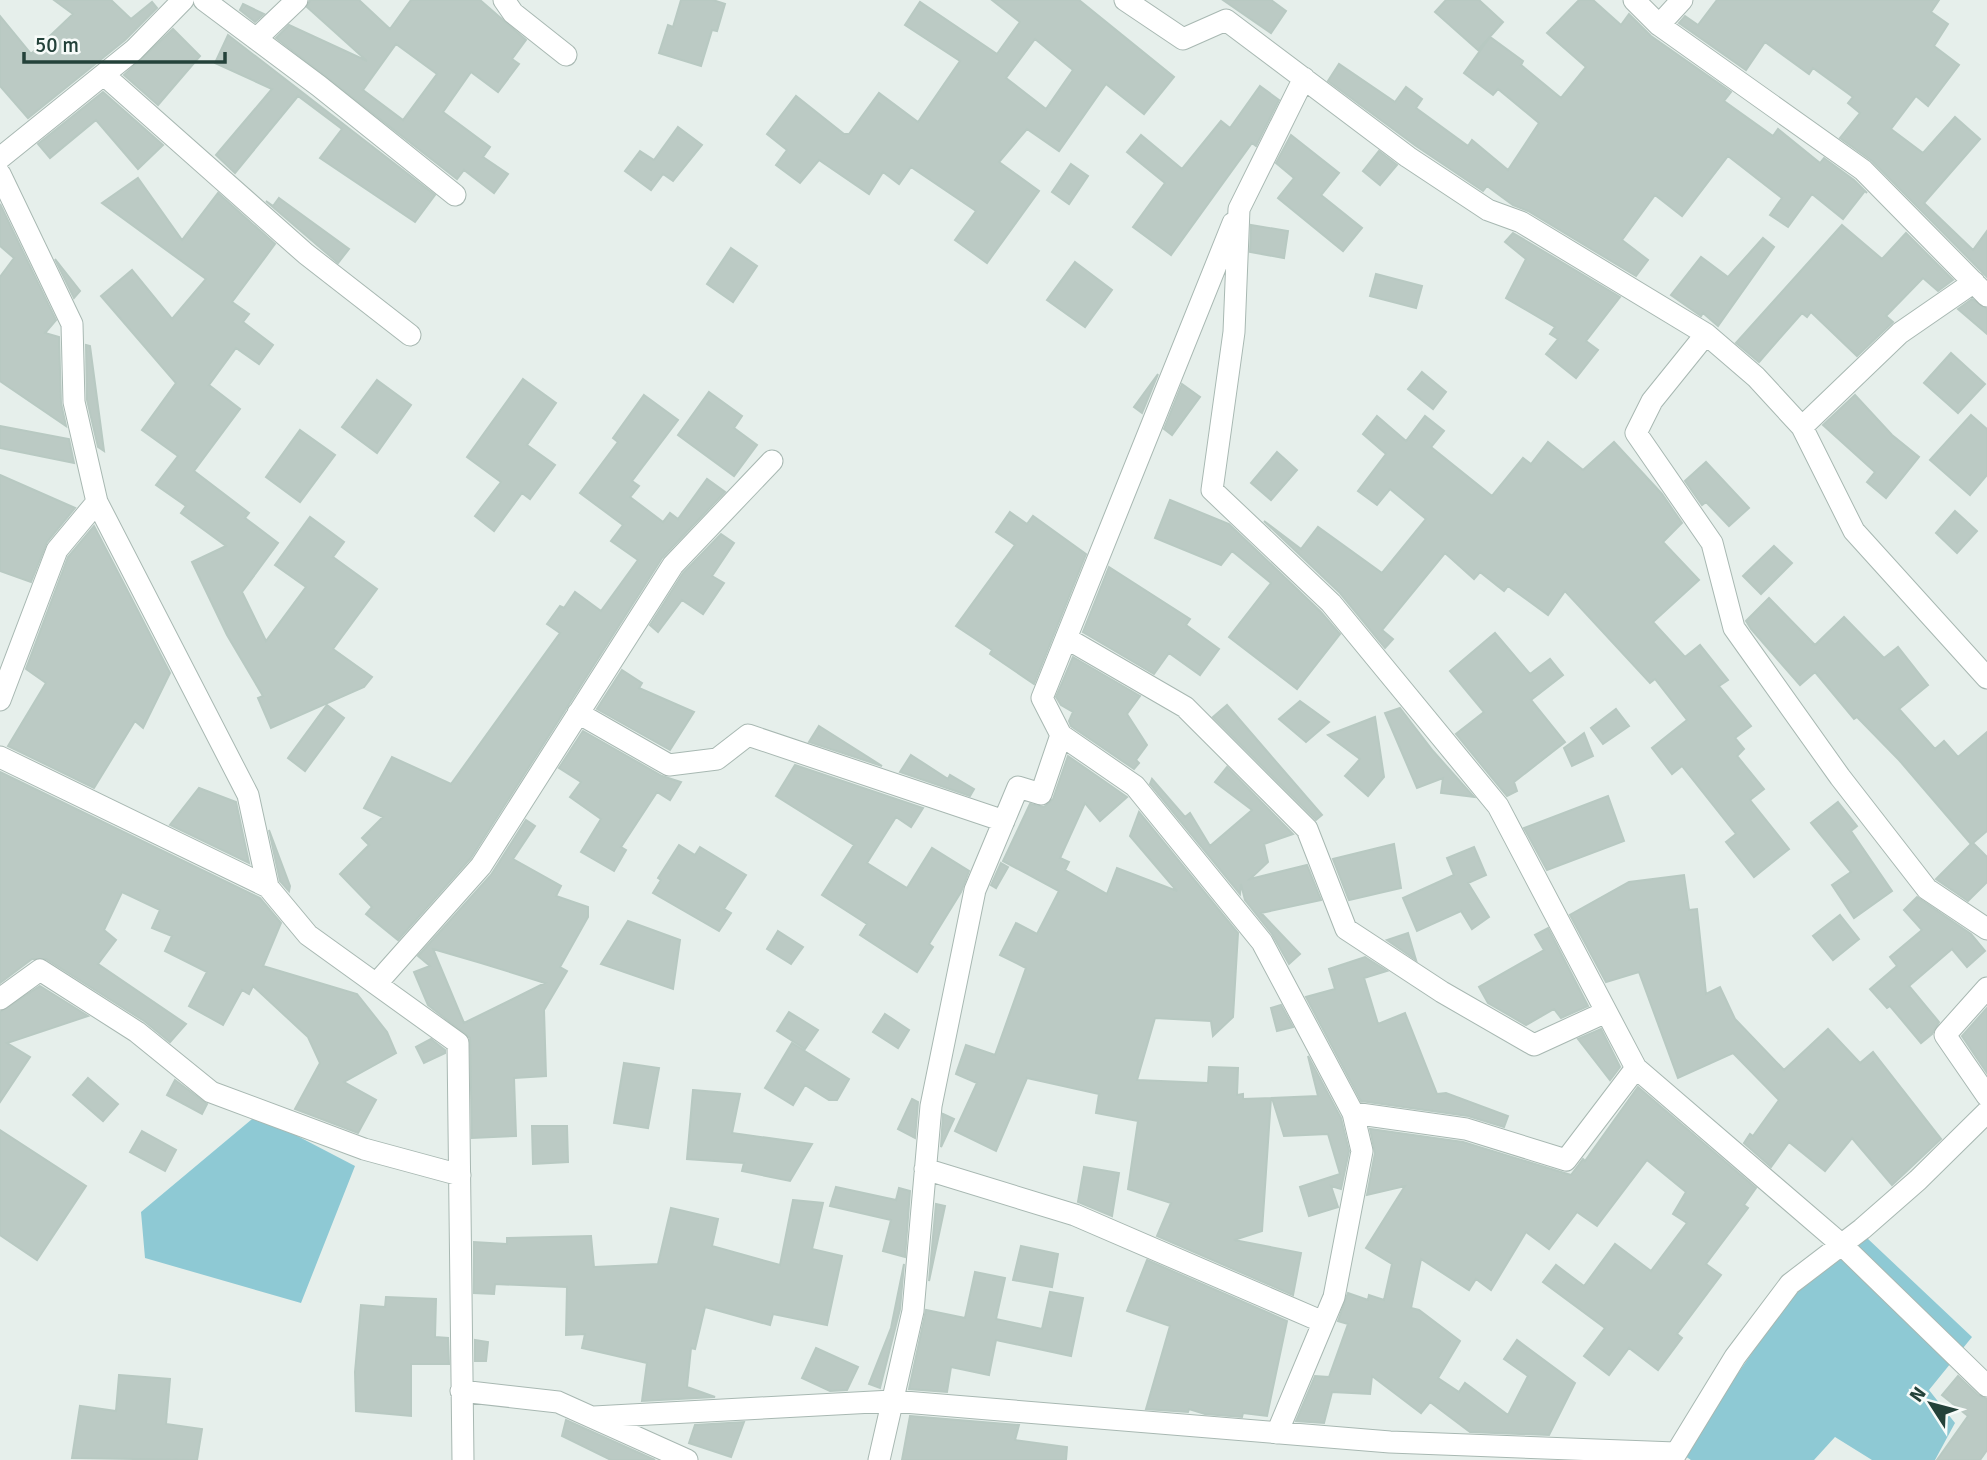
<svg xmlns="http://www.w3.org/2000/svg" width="1987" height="1460" font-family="Signika,sans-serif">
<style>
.water{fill:#8ec9d4}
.building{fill:#bbcac4;stroke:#b8c9c2;stroke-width:2;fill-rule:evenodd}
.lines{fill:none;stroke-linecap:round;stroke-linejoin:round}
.street-casing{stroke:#a8b8b2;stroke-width:23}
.street{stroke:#fff;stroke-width:21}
</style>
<rect width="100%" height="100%" fill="#e6efeb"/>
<path class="water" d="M257,1115L355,1166L301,1303L145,1258L141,1212Z
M1867,1238L1972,1337L1929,1390L1955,1423L1935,1460H1872L1835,1437L1814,1460H1691L1682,1454L1797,1288Z"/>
<path class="building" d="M54,0H111L131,19L152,2L157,8L125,40L28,118L0,86V16L31,54L73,14Z
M310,0H359L390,29L411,0H480L526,40L512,59L519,64L498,92L471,72L443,112L490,147L483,157L508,174L494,193L464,170L457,179L276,38L289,25L367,61L307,7ZM396,44L437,74L403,120L363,90Z
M681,0H713L725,4L717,31L712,30L701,66L659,53L668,25L673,27Z
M992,0H1079L1174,77L1144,114L1106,84L1059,151L1027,129L999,162L1039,191L987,263L955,240L976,211L911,167L899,184L883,172L869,194L819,160L800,183L776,165L787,150L767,134L796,96L844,134H849L879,93L918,122L960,61L905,25L920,2L997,54L1020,22ZM1035,39L1073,70L1046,109L1006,78Z
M1223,0H1271L1286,11L1271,33Z
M1446,0H1479L1503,22L1478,50L1435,12Z
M1579,0H1593L1621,25L1629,14L1651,36L1731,92L1724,101L1773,136L1778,129L1820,163L1824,158L1854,180L1867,193L1865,191L1843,219L1812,194L1788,227L1770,215L1782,198L1728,156L1682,216L1655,195L1622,240L1648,260L1636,276L1528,211L1513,205L1487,186L1483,191L1416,146L1328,81L1339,64L1395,102L1406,87L1422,99L1416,108L1468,146L1472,140L1508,170L1539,123L1498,89L1493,95L1464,73L1490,37L1523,61L1521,65L1561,98L1586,67L1547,33Z
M1717,0H1939L1931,12L1948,24L1934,46L1959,65L1928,106L1916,96L1891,129L1923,153L1955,117L1980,139L1924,203L1973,250L1987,231V277L1872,161L1840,138L1860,113L1848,103L1853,97L1813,68L1809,74L1765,42L1746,70L1679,23L1685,16L1698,25Z
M243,4L264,14L255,22L240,10Z
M173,29L200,56L158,105L124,75Z
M228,35L435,195L415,222L320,158L342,129L298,96L235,173L216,155L272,89L215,63Z
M1260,86L1279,100L1256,146L1252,143L1171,255L1133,227L1165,183L1127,152L1141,135L1182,169L1221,121L1230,128Z
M103,92L163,145L138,169L96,120L50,158L38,144Z
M678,127L702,145L673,181L663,174L651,190L625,171L640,151L654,160Z
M1291,135L1339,173L1321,195L1362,228L1343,251L1278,198L1294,178L1276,163Z
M1379,151L1397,165L1380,185L1363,171Z
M1071,164L1088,176L1069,204L1052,192Z
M138,178L182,240L218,193L275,244L232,302L249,314L243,322L273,345L259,364L236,348L209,385L240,409L194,471L249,513L245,518L278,543L242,592L266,641L306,587L275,565L310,517L344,542L333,557L377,589L333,649L372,677L364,687L271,728L258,698L263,696L227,635L192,562L226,546L181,513L186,506L156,485L178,456L142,430L176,383L101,296L132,270L172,319L206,279L102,203Z
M279,198L349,249L338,263L266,201L273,206Z
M0,204L56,320L45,333L59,337L61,403L66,426L0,381V277L14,258L0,246Z
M1251,225L1288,231L1284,258L1250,252Z
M1842,225L1882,259L1906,233L1953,280L1938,291L1923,278L1886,316L1893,322L1857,356L1811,312L1807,317L1802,313L1759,362L1736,343Z
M1513,233L1620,297L1586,341L1598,350L1576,378L1546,354L1558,339L1550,334L1555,327L1506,298L1526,259L1505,242Z
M1763,238L1774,247L1718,326L1703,313L1701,316L1671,295L1701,257L1728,277Z
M731,248L757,266L733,302L707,284Z
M55,259L80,291L74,298Z
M1075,262L1112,290L1085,327L1047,300Z
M1376,274L1422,286L1416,308L1370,296Z
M1972,299L1987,309V334L1958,309Z
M86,345L90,346L104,451L98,447L87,400Z
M1951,353L1985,384L1958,413L1924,383Z
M1422,372L1446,392L1433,409L1408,389Z
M1158,374L1142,413L1134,407Z
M523,379L556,403L527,445L555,465L530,499L522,493L494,531L475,516L501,482L467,457Z
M377,380L411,405L377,453L342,427Z
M1182,384L1200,397L1172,435L1164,429Z
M709,392L742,416L734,428L757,445L734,476L678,435Z
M644,395L678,420L632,481L639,486L630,497L663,522L670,513L678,519L707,479L725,492L662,558L471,858L398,940L366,914L372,907L340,874L369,845L362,838L383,817L364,808L392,757L451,784L560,633L547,624L560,606L564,608L575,592L601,611L638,560L611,541L623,525L580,493L618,442L613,438Z
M1855,395L1892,435L1919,457L1886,498L1867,482L1875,472L1823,425Z
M1971,415L1987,429V475L1970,495L1930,460Z
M1377,416L1406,441L1425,416L1444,431L1431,447L1492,496L1523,458L1531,464L1548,442L1583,470L1614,442L1662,494L1682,523L1663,542L1699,580L1653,622L1685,657L1700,645L1728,680L1719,686L1751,726L1735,738L1744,749L1737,756L1764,789L1750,800L1789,849L1754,877L1726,842L1736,834L1682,766L1672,774L1652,748L1687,720L1655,679L1650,683L1565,591L1548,615L1508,586L1504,591L1480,572L1474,579L1445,553L1382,630L1393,639L1385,648L1340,593L1264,521L1301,549L1318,527L1382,573L1426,519L1390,489L1377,505L1358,491L1386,454L1363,434Z
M0,426L69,439L74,463L0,448Z
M300,430L335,455L300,502L266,477Z
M1277,452L1297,470L1271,500L1251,483Z
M1706,462L1749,508L1729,526L1706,502L1702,505L1685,481Z
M0,475L75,508L47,542L31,582L0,571Z
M1170,500L1229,524L1321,612L1340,634L1297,689L1229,637L1271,583L1232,551L1221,565L1155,538Z
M1955,511L1977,531L1957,553L1936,533Z
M1010,512L1027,524L1033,516L1086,554L1034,684L990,654L992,650L956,626L1015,545L996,532Z
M94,526L170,673L143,728L135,721L94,788L8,746L46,683L26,669L68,557Z
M721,534L734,543L712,576L724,583L703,614L682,600L658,632L650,625L683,573Z
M1774,546L1792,563L1761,594L1743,576Z
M1109,567L1190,619L1186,625L1219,649L1200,675L1169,653L1154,674L1083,632Z
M1769,598L1815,645L1844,617L1884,658L1898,647L1928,685L1899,709L1935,749L1944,741L1958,757L1987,732V831L1973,843L1987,857V882L1968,901L1936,879L1971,844L1899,760L1857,717L1854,719L1815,672L1800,685L1751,629L1746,621Z
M1495,633L1530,674L1550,659L1563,675L1531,700L1565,742L1514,782L1517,791L1507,796L1456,734L1484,712L1450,671Z
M1073,657L1140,696L1127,714L1147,745L1136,760L1139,763L1134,769L1071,726L1069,721L1073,712L1061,705L1056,697Z
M622,670L642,683L639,688L694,712L670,750L597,709Z
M1300,701L1329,722L1306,742L1279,719Z
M327,705L344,718L305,771L288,758Z
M1227,705L1322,815L1316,820L1213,717Z
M1400,708L1433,751L1474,797L1441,793L1443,778L1417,788L1385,713Z
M1616,709L1629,726L1603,744L1591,728Z
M1375,717L1384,777L1368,796L1345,776L1360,759L1328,735Z
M819,726L882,766L809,742Z
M583,731L662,776L681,782L670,800L657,792L621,847L626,850L614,871L581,852L601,819L570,797L581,782L559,768Z
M1584,733L1593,756L1572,766L1564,748Z
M911,755L948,779L950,775L974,789L970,796L900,772Z
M1068,756L1127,797L1100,821L1085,803L1060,858L1069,862L1065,870L1107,894L1117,868L1177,891L1130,836L1139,812L1238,933L1233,1017L1213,1036L1211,1021L1155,1018L1137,1080L1208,1083L1209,1067L1238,1068L1237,1095L1243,1094V1099L1271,1098L1262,1231L1234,1240L1301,1253L1293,1295L1157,1236L1171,1203L1128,1189L1138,1121L1096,1113L1099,1094L1027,1078L996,1151L955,1131L977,1083L956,1074L966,1045L995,1055L1026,968L1000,955L1016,923L1037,934L1059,891L1003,861L1030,804L1044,807L1053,799Z
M795,765L923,808L911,827L896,817L867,863L907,888L932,848L969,871L961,892L929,944L933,947L917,972L860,935L867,924L822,895L854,845L776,796Z
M1227,767L1293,834L1264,844L1268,862L1250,879L1307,865L1321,900L1261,913L1300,954L1289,964L1272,934L1245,900L1241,884L1240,894L1150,784L1152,779L1185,817L1190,813L1210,846L1252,810L1215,782Z
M0,772L260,898L281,923L263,966L357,994L387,1032L396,1053L344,1082L376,1100L358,1133L295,1109L320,1063L308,1037L253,986L249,994L242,990L223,1025L189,1006L207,972L165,951L172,936L152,928L160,910L122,892L104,930L116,940L98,964L186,1024L170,1042L144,1021L46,959H32L0,983Z
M199,788L236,802L249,863L170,825Z
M1608,796L1624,841L1547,870L1524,828Z
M1838,802L1857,826L1851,831L1892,891L1854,918L1832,885L1851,872L1811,823Z
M526,820L535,826L513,859L561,886L556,896L588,907V917L560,967L567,971L544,1010L546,1076L514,1078L516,1136L472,1138L470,1038L428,1005L414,972L430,966L418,956L491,875ZM433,949L481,963L545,983L464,1023Z
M269,830L290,886L289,891L280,881Z
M1394,844L1401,888L1349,900L1333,859Z
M679,845L695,855L700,847L746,875L724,909L731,913L719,931L653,893L661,880L658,878Z
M1474,847L1486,875L1468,883L1489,917L1472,929L1461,911L1417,931L1403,898L1454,875L1447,858Z
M1001,863L1008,867L996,888L991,885Z
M1684,875L1689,910L1697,909L1706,994L1720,987L1735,1019L1784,1070L1828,1029L1860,1063L1873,1052L1941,1139L1892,1185L1852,1138L1825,1171L1789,1142L1771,1167L1744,1143L1750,1134L1753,1136L1779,1100L1733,1053L1678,1078L1639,972L1606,982L1570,915L1629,882Z
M1917,897L1971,934L1985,951L1967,967L1952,949L1909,986L1939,1022L1932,1034L1921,1043L1890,1006L1887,1008L1870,989L1897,966L1890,957L1922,930L1904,910Z
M1840,915L1859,939L1833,960L1813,936Z
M628,921L680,940L673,989L601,964Z
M1548,928L1588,1006L1561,1018L1554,1009L1526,1025L1488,1003L1479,987L1544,950L1535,935Z
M778,931L803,947L791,964L767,949Z
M1408,933L1416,960L1387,940Z
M1365,957L1387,971L1364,978L1378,1024L1405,1013L1437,1094L1446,1093L1508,1116L1504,1127L1468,1116L1361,1101L1306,997L1335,989L1329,969Z
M40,986L88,1016L7,1043L30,1057L0,1102V1012Z
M1281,1005L1293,1027L1277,1031L1271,1008Z
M1987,1008V1073L1962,1036Z
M789,1012L818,1030L805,1049L777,1031Z
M885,1014L909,1030L898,1048L873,1032Z
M1601,1029L1620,1067L1610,1080L1578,1039Z
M431,1039L445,1050V1053L424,1063L416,1047Z
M792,1043L849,1079L837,1100H829L805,1085L793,1105L765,1088Z
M1308,1056L1341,1118L1349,1151L1341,1189L1331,1186L1338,1207L1309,1216L1300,1187L1340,1174L1328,1134L1284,1136L1272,1098L1318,1096Z
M624,1063L659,1068L648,1128L614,1123Z
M88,1078L118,1104L103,1121L73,1095Z
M175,1080L207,1104L202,1114L167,1095Z
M1638,1087L1756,1188L1744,1205L1748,1208L1706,1264L1721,1275L1677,1334L1682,1338L1658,1370L1629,1348L1609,1375L1584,1356L1605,1328L1543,1282L1556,1265L1584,1286L1615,1244L1651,1271L1687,1223L1673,1214L1686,1192L1647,1160L1597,1226L1577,1212L1549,1249L1526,1232L1491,1290L1476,1279L1469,1290L1421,1259L1411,1308L1419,1310L1460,1341L1438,1378L1459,1392L1465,1383L1508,1415L1528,1376L1504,1359L1517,1340L1575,1383L1549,1435L1470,1432L1430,1402L1421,1413L1372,1376L1370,1394L1332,1392L1324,1423L1296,1421L1315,1376L1329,1377L1348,1324L1338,1321L1348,1293L1368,1300L1369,1295L1384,1300L1392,1264L1366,1248L1405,1186L1367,1195L1375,1153L1370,1129L1463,1142L1571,1175L1583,1159L1585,1161Z
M693,1090L740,1094L732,1133L812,1144L790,1181L742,1171L744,1163L687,1159Z
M912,1099L918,1102L915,1138L898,1129Z
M943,1114L954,1119L941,1147Z
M532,1126H567L568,1162L533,1164Z
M0,1130L86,1186L37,1260L0,1235Z
M142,1131L176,1150L165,1171L130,1152Z
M1084,1167L1119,1173L1112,1216L1078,1202Z
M836,1187L896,1200L899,1188L910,1191L905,1257L883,1251L891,1220L830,1206Z
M793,1200L823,1203L812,1249L842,1256L827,1325L773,1314L770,1325L705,1307L695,1349L691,1348L687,1387L715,1397L642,1401L647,1363L582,1348L585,1334L566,1335L567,1287L495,1284L494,1294L474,1293V1242L507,1244V1238L591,1236L594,1267L658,1264L671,1208L718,1219L712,1246L780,1265Z
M936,1204L945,1206L929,1281Z
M1021,1246L1058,1254L1052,1287L1013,1280Z
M1147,1260L1287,1321L1267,1416L1243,1413L1242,1417L1205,1414L1189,1409L1188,1412L1146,1409L1170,1326L1127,1311Z
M904,1264L900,1309L880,1388L869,1384L891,1328Z
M975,1272L1005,1278L996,1319L1042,1329L1050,1292L1083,1298L1071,1356L996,1340L989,1375L951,1367L947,1392L909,1389L926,1310L965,1318Z
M386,1297L436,1299L435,1337L448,1338L449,1364H411V1416L356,1411L355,1372L361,1305L385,1307Z
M475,1340L488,1342L486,1361H475Z
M816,1348L858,1367L847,1390L830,1391L802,1378Z
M119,1375L170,1379L166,1424L202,1429L197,1460L72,1458L80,1406L116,1411Z
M1958,1376L1978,1395L1987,1399V1450L1980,1460H1937L1968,1416L1942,1395Z
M910,1416L1019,1425L1015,1440L1067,1447L1066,1460H902Z
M566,1420L655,1460H611L562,1436Z
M744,1422L731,1457L689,1443L695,1425Z"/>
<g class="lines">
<g class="street-casing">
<path id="street" d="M204,0L319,86L455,195
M504,0L513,13L566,55
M1125,0L1183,39L1226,20L1408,157L1488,210L1521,222L1706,334L1756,377L1802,427L1854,531L1987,678
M1634,0L1659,25
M1682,0L1659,25L1863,170L1987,296
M256,39L297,0
M104,75L306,254L410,335
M1304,78L1239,209L1234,332L1212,490L1331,603L1498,806L1636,1068L1842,1245L1987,1386
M0,158L134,50L183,0
M0,174L72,324L74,402L97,502L248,795L268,887L308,935L458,1043L463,1460
M1706,334L1652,401L1636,433L1712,543L1734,628L1840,777L1927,889L1987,929
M1802,427L1900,333L1974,282
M1066,638L1185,707L1307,829L1346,929L1442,992L1534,1045L1606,1012
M0,700L57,550L97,502
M578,713L669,765L717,759L748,735L1004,821
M1061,735L1135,786L1262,942L1353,1113L1466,1129L1566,1160L1636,1068
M0,757L268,887
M377,983L481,866L673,565L772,461
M1987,988L1945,1035L1987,1096
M0,999L40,970L137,1032L211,1092L364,1149L460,1175
M925,1169L1075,1215L1323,1322
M461,1391L558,1402L687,1460
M594,1417L892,1401L1390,1442L1675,1453
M1277,1433L1334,1297L1362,1151L1353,1113
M879,1460L913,1311L931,1106L975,890L1018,787L1041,794L1061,735L1042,698L1233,223
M1672,1460L1735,1357L1790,1284L1862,1229L1918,1180L1987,1112"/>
</g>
<use href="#street" class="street"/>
</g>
<g transform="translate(1931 1404) rotate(306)" stroke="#f7fbf9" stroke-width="5" paint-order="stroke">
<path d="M0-5L12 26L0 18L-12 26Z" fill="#24423a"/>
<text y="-10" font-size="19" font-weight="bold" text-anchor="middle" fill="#24423a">N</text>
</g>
<path d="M24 52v10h201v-10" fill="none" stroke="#24423a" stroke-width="3.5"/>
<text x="35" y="52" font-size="21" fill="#24423a" stroke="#f7fbf9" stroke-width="5" paint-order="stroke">50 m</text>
</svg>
